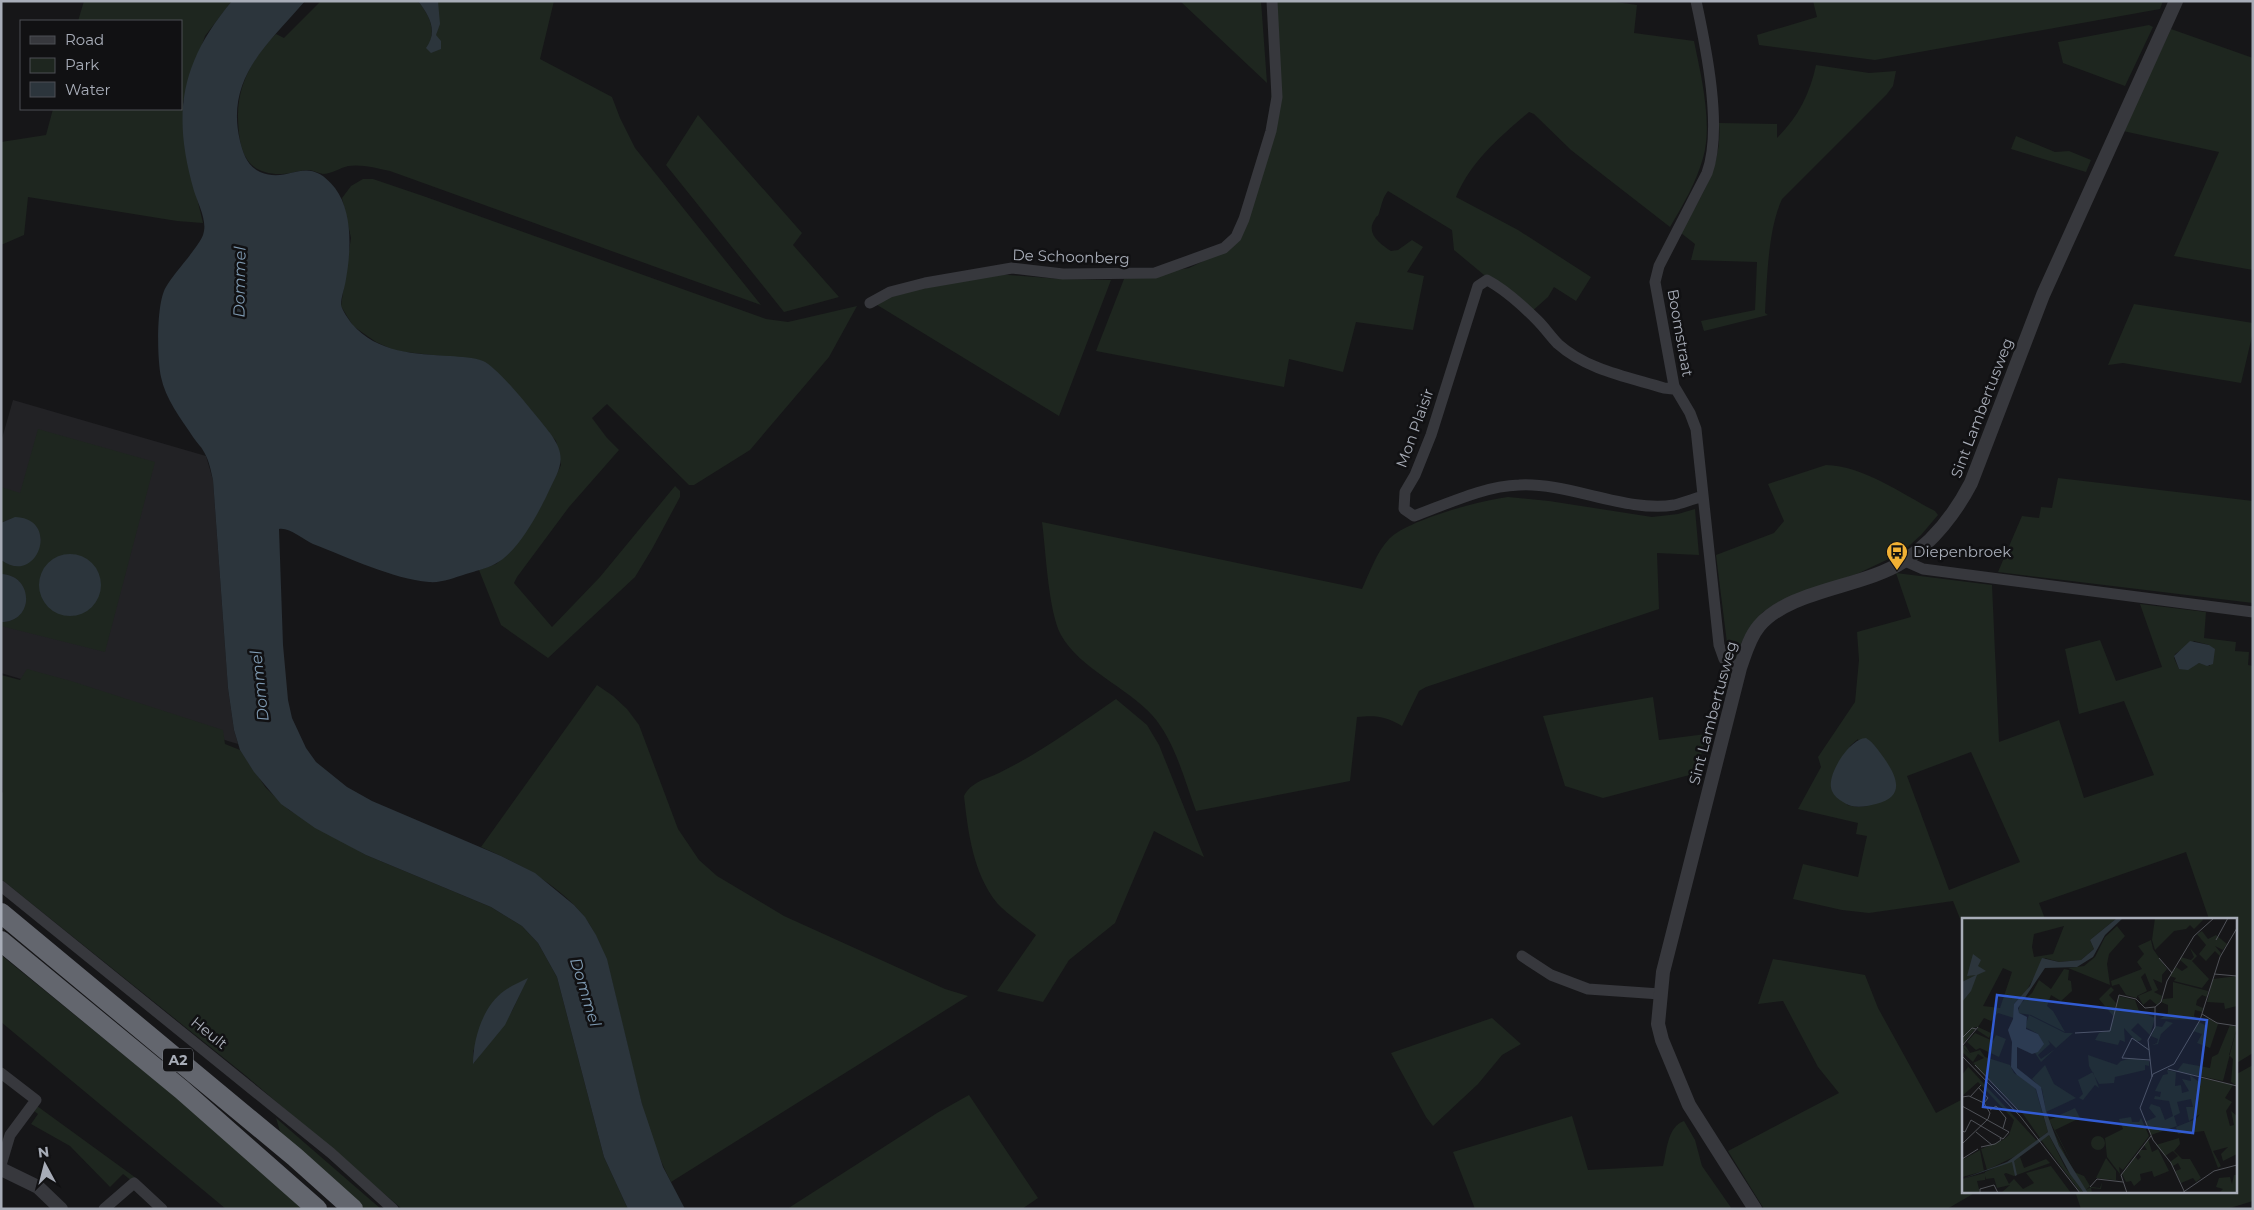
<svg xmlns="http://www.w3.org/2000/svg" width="2254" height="1210" font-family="Montserrat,sans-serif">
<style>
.built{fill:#222225}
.green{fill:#1e261f;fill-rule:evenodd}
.water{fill:#2c353c}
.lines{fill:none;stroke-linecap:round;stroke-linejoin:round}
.minor{stroke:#37383d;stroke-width:11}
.tertiary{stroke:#37383d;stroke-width:14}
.motorway{stroke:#63666e;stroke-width:20}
.labels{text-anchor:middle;stroke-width:5;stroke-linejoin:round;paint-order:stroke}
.shield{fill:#111113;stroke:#7b7e86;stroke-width:1}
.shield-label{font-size:14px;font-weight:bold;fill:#a8adb8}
.street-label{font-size:15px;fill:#a8adb8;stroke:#111113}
.poi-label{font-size:15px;fill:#a8adb8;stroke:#111113;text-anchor:start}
.water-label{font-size:16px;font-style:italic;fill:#7f9bb3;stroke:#111113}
.inset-road{fill:none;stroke:#505258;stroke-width:1}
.view{fill:#325cd3;fill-opacity:0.15;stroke:#325cd3;stroke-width:2.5}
.inset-edge{fill:none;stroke:#a8adb8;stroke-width:2.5}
</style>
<rect width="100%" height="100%" fill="#161618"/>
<path class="built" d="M13,400L206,456L213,480L228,688L234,730L238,744L1,673V442Z"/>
<path class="green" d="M84,1H232L205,36L183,102L185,148L203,223L177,221L28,197L24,235L1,245V142L46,135L53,109H181V21H78Z
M321,1H418C429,15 435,26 430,43L436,35L438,1H554L540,59L612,97L620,118L635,148L761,305L390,171C376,168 362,164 348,166C340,168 331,174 323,174C318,173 313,170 308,170C299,170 291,174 282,174C245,175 239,150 238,118C237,86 253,56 276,34L284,38Z
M1180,1H1261L1267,83Z
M1274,1H1609L1637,5L1634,33L1694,41C1701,75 1713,125 1703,158C1696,183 1683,205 1670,227L1571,150L1534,114L1529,112C1500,137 1471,161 1456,197L1518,230L1591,277L1576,301L1554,287L1548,297L1530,313L1454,250L1452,230L1388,191C1382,199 1382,204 1379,213C1377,219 1378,213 1375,219C1365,233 1380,244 1391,251L1398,250L1412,240L1423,247L1407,272L1424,276L1413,330L1356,322L1343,372L1289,359L1284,387L1096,351L1124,279L1189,268L1218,254L1236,239L1270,146Z
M1813,1H2163L2160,9L1875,60L1759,45L1757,35L1817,17Z
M2149,25L2153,27L2125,86L2063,63L2058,42Z
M2171,29L2253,58V270L2174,256L2219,152L2123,131Z
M1816,65L1869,73L1896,71L1893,86L1887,94L1782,199C1768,229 1767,279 1765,313L1768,315L1704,331L1701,321L1755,310L1757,262L1691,260L1695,244L1681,233C1700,198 1723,165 1719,123L1777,124V138C1798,117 1810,94 1816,65Z
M698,115L802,233L793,245L839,297L784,312L666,165Z
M2016,136L2055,152L2069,151L2091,160L2086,172L2011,149Z
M363,179H373L426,197L766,319L788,322L857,306L829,357L750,450L694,485H689L607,404L592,418L607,438L619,450L569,507L517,577L514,583L552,627L600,577L675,486L680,491V497L652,549L635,577L548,658L501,625L479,570L496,564L509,553L528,529L542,504L561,465L556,441L494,369L478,360L396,351L376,342L353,326L341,306L351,238L342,198L351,186Z
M996,274L1060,279L1111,280L1059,416L874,303L891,295Z
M2134,304L2253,323V332L2241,383L2123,363L2108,365Z
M38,429L155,462L105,652L1,626V622C34,622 34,575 1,574V560L14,566L23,565L41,540C38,521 17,512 1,523V487L20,493Z
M1826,465C1864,466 1902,494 1935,511L1938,515L1921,535L1901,553L1859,573L1779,602L1763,612L1741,643L1735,662L1729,659L1716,555L1774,533L1784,521L1768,484Z
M2058,478L2253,501V603L1998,572L2022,516L2039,518L2041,507L2052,508Z
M1508,497L1549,501L1652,517L1678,514L1695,509L1699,555L1657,553L1659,609L1426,687L1419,691L1402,726C1386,716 1375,715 1357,717L1350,781L1196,811C1184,779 1175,741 1152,715C1128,688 1079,668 1061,635C1048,610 1046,551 1042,522L1362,589C1370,572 1376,553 1389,539C1407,520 1482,500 1508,497Z
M1896,573L1992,585L1999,742L2059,720L2084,798L2154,775L2124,701L2079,714L2065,649L2100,640L2116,681L2162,667L2140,604L2206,612L2204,638L2236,642L2235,651L2249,652L2248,665L2253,666V1053L2235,1064V919H2209L2186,852L2039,903L2045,919H1963V926L1953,901L1869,913L1842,910L1793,899L1803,864L1858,877L1867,836L1856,834L1858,823L1798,809L1821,767L1818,757L1855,702L1859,660L1857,632L1911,617ZM2194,641L2209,645L2210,666L2199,663L2179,669L2174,658L2175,654ZM1858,739L1868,806L1857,807L1847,805L1850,746ZM1971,752L2020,862L1949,890L1907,776Z
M27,669L71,681L223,730L225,744L240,750L266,788L289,810L366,855L491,907L522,926L538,943L557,977L604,1157L628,1209H402L245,1075L1,879V794L3,792L1,675L20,680ZM527,979L512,1011L474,1063L473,1051Z
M597,685L613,696L627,709L639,725L678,829L699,860L717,876L784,916L945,989L968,996L671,1182C645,1132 635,1074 621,1019C611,978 605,936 574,905C547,878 515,862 481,847Z
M1653,697L1659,740L1706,734L1697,773L1603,798L1565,786L1543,716Z
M1116,699L1147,725L1159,745L1204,857L1154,831L1115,923L1069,960L1043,1002L997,991L1036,935C1024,925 1008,915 997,903C973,873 968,832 964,796C971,782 986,779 999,773C1040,753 1078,725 1116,699Z
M1,955L178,1099L305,1209H226L1,1022Z
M1773,959L1865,975L1878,1008L1936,1113L1963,1099V1191H1978L1947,1209H1764L1728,1151L1839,1093L1818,1067L1783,1001L1758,1004Z
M1492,1018L1521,1044L1502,1055L1478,1084L1433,1126L1426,1117L1391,1053Z
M2253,1065V1201L2227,1209H2081L2075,1191H2235V1075Z
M969,1095L1038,1198L1022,1209H787L937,1113Z
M37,1106L136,1178L132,1181L123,1174L110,1187L70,1146L31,1124L38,1114L34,1111Z
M1572,1116L1588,1170L1663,1166C1667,1151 1667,1127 1684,1121L1695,1140L1702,1166L1732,1209H1475L1453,1152Z
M276,1118L381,1209H363L282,1138Z"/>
<path class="water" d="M232,1H305C268,44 225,78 240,141C243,153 247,166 260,172C291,185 306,152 335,188C353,212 351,251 346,279C345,287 341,297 341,305C342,310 349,320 352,324C377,353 416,354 450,356C461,357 474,357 483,361C499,368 537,417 550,433C569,459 559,469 547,495C537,516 516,554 495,564C486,569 475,571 466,574C453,578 442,583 429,582C393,579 347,557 313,544C304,540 289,527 279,529L283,645L288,700L292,718L306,748L316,762L347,787L372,801L501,856L535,873L574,905L585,917L596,935L607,959L642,1104L663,1167L685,1209H628L604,1157L557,977L538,943L522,926L491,907L366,855L315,828L281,804L254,772L240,750L234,730L228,688L213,480C211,471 209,460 204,452C201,446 196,442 193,437C181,419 165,398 161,377C157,358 156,303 166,287C174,273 198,248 203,235C208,221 198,204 194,191C172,114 180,63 232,1Z
M418,1H438L440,24L436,35L441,41V49L431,53L426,48C438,32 430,16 418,1Z
M15,517C61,518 38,587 1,560V523Z
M39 585a31 31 0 1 1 62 0a31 31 0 1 1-62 0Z
M1,574C34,575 35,622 1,622Z
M2190,641L2209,645L2215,649L2213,664L2207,666L2199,663L2188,670L2179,669L2174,656Z
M1866,738C1874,743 1878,750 1884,758C1898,778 1905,797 1876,804C1864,807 1853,809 1843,802C1838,799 1834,796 1832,791C1825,776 1850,738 1866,738Z
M528,978L505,1025L473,1064C473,1039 483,1006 504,991C511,986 520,982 528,978Z"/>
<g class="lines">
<path class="minor" d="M1696,1C1706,47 1723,129 1707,173L1659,266L1655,282L1674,386L1690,413L1696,429L1719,645L1724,659L1740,668
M870,303L890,292L925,283L1012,268L1063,274L1155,273L1224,248L1236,237L1244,219L1271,131L1277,97L1272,1
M1674,386L1673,389L1664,388C1628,377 1587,370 1558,344C1551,337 1545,328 1538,321C1523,306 1506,290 1487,280L1478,286L1431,435L1415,475L1405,492L1404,509L1414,516C1447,504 1484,486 1519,485C1568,482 1627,513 1674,505C1683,503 1693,499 1703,496
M1905,561L1923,569L2253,612
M1,886L331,1153L393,1209
M1522,956L1551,975L1588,989L1660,994
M1,1073L36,1100L10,1135L1,1165
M104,1209L134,1183L162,1209"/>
<path class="tertiary" d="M1,1169L38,1187L61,1209
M1755,1209L1689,1105L1662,1040L1658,1024L1663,972L1740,668C1745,654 1749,638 1759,626C1790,589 1863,588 1904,561C1933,542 1956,512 1971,483L2043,295L2176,1"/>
<path class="motorway" d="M1,913L295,1157L353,1209
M1,941L182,1090L317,1209"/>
</g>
<defs>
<g id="bus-pin" transform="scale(1.125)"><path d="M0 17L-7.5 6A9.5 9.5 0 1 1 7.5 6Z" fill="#f2b134" stroke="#111113"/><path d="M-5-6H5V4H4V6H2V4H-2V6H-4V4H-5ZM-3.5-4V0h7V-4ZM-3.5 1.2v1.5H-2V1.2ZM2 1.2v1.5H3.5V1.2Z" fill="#111"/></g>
</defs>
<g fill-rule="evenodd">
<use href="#bus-pin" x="1897" y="552"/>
</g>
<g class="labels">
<rect class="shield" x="163" y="1048.5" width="30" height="23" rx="4"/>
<g class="shield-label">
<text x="178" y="1065">A2</text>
</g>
<g class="street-label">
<text transform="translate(1071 257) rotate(2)" y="5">De Schoonberg</text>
<text transform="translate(1680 333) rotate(80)" y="5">Boomstraat</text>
<text transform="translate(1982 408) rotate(-69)" y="5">Sint Lambertusweg</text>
<text transform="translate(1415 428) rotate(-70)" y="5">Mon Plaisir</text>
<text transform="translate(1713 713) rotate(-75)" y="5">Sint Lambertusweg</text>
<text transform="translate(209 1033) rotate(39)" y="5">Heult</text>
</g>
<g class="poi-label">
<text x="1913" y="557">Diepenbroek</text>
</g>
<g class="water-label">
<text transform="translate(239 282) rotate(-89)" y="6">Dommel</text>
<text transform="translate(259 686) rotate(-96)" y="6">Dommel</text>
<text transform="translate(586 992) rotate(73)" y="6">Dommel</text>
</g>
</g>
<g transform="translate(1962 918)">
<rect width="275" height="275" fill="#161618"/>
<path d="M0,0H155L128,22L132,31L119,42L97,44L83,40L65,72L52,86V100L36,95L29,103L22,100L16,109L29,115L27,120L15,112L16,109H11L14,110L0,127ZM102,8L91,36L72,39L70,29L72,16ZM41,50L50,54L38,90L21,88ZM193,0H240L241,2L232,11L228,7L224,11L212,13L193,32L190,22ZM155,8L163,18L147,36L145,46L148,67L106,50L122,48L133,39L143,19ZM240,13L246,21L254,17L265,26L261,32L253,28L259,35L258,38L253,33L244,43L237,36L244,27L235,16ZM189,22L191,31L205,51L200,57V65L191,61L196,72L192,74L200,78L199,83L195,87L188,81L181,87L176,78L190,72L183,55L179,59L185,73L175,78V80L164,77L157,66L150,68L149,63L180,51L175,44L182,36L176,28ZM228,30L235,38L230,43L247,61L240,70L212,63L214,60L208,58L214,49L220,53L226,49L218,42L219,39L229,42L232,39ZM102,51L107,52L106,62L109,63L110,73L99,83L89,77L85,88L91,93L103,114L69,97L56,95L58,86L70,75L77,62L89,71ZM275,58V88L263,91L262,85L245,84L251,61ZM211,64L246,73L245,79L240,77L235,82L234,87L241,90L240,94L233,92L232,98L236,102L198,101L206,95V87L199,84L201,81L211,80ZM149,69L152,72L147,77L154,85L152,99L137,81ZM157,78L173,82L177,93L193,100L188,117L176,105L169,112L180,121L178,123H174L162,110L163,124L158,122L156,127L133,122L137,115L148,112ZM67,97L103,115H111L94,130L86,122L88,126L76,137L79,141L93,131L79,144L73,135L76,116L63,109ZM246,100L256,106L248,130L235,125L240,116L231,113L237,104L245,108ZM204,103L211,105L199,116L196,126L190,127L195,125L196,121L189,118L194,108L200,109ZM268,107L275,109L261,163L215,153L221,145L248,150L250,139L256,136ZM13,115L31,123L34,117L44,121L37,139L18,130L14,132L5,124ZM273,116L275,117V168L269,164L271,141L267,137ZM3,127L8,135L18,132L23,139L48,147L52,155L73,169L86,214L78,220L61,196L11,145L22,140L16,136L11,144L0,134V129L10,138L1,129ZM126,137L155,147L159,143L170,140L187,143V148L183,147V152L153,159L152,165L137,166L127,148ZM0,142L75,223L58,236L25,252L19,231L41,222L47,217L52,202L16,164L0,178V157L6,149ZM83,147L92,166L114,180L84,194L80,171L70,161ZM205,152L214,154L213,168L219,167L220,175L227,173L220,161L229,163L228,157L237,164L239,160L271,167L263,180L270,184L264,193L268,208L272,207L269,193L275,198V236L261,243L259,236L266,229L251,233L259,248L256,250L242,213L216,216L214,209L234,201L238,196L227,203L224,189H231L229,181L215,184L218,195L212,198L215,208L189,217L183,204L194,199L187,190L189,186L198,189L203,202L211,198L207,183L192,181L193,178L198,179L199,174L193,173L201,157L206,156ZM131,154L137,170L133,167L121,182L117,180L121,176L116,162ZM113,190L118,200L93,212L115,255L87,202ZM169,199L170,204H177L179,200L187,218L161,252L157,249L158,256L145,239L143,220L161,211L157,201ZM91,213L112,254L122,258L128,268L124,272L129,269L138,270L140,264L139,271L129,270L130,275H126L103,242ZM87,217L103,249L122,275H119L79,222ZM129 225a7 7 0 1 1 14 0a7 7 0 1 1-14 0ZM217,220L218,226L212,233L220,241H228L239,260L234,264L231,260L219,265L213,253L219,251L216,245L211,248L208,244L216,238L211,233L203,238L194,227ZM186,221L190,234L196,231L207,253L192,259L190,253L178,256L179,262L172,268L169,263L164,264L160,256L173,238L176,242L179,239L176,235L179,232H185L182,227ZM18,232L22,253L0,259V242ZM58,239L62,250L84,241L88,245L52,258L44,255L42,256L47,266L52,261L61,271L72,265L64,255L89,248L109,275H39L48,267L35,270L32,260L24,261L23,258V262L15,263L18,275H0V261L23,255V258V254ZM144,240L154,253V262L160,263L134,260ZM272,257H275V275H257L261,271L254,269L257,260L268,259L270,266Z" fill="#1e261f" fill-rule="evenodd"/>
<path d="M155,0H161L143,17L131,39L115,49L83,50L56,90L57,95L65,99L64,111L76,116L82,126L76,134L70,136L55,129V150L79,169L84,193L97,228L126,275H122L108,256L87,217L52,243L55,257L53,258L50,244L0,261L45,244L86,214L74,171L55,157L49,149L50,124L46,112L51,101L52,86L68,68L80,40L97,44L119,42L132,31L128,22ZM11,36L19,42L16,48L24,53L15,57L9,73L0,84V64L14,57L5,58Z" fill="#2c353c"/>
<path class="inset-road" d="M254,22L266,0M197,40L210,55M252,56L275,58M193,89L199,84L205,63L232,18L252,0M240,96L255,105L275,108M113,115L148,113L157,77L174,81L183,90L193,89M0,120L10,110L14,111M0,128L16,109M187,132L170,120L160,140L188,142M0,138L58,198L118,275M13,147L58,194M206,151L275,168M190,159L186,122L193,109V89M17,170L26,180L22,185M0,179L7,178L22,185L28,195L26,201L0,226M8,179L19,167M0,188L47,214L41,221L9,202L3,214L0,213M28,192L34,188L44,200L41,210M14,214L30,227M19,229L33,226L39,222L38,220M0,241L16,231M128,269L135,261L161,264M18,275V271L32,267L36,275M165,275L159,257L189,218M220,275L252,253L275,247M223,275L209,245L191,222L178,190L191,156L212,146L238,102L258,39L275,10"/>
<path class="view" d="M35,77L245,102L231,215L21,189Z"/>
<rect width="275" height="275" class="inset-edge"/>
</g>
<rect width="2254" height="1210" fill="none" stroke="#a8adb8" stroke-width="5"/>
<rect x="20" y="20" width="162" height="90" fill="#111113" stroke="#4d4f55"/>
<rect x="30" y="36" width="25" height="8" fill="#37383d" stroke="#4d4f55"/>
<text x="65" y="45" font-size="15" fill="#a8adb8">Road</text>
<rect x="30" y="58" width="25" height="15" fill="#1e261f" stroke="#4d4f55"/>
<text x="65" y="70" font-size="15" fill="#a8adb8">Park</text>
<rect x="30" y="82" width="25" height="15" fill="#2c353c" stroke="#4d4f55"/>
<text x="65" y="95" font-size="15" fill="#a8adb8">Water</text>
<g transform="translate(45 1165) rotate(353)" stroke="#111113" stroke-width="4" paint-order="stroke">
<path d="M0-4L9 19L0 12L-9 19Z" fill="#a8adb8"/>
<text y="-8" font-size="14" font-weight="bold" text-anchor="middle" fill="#a8adb8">N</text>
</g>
</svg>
